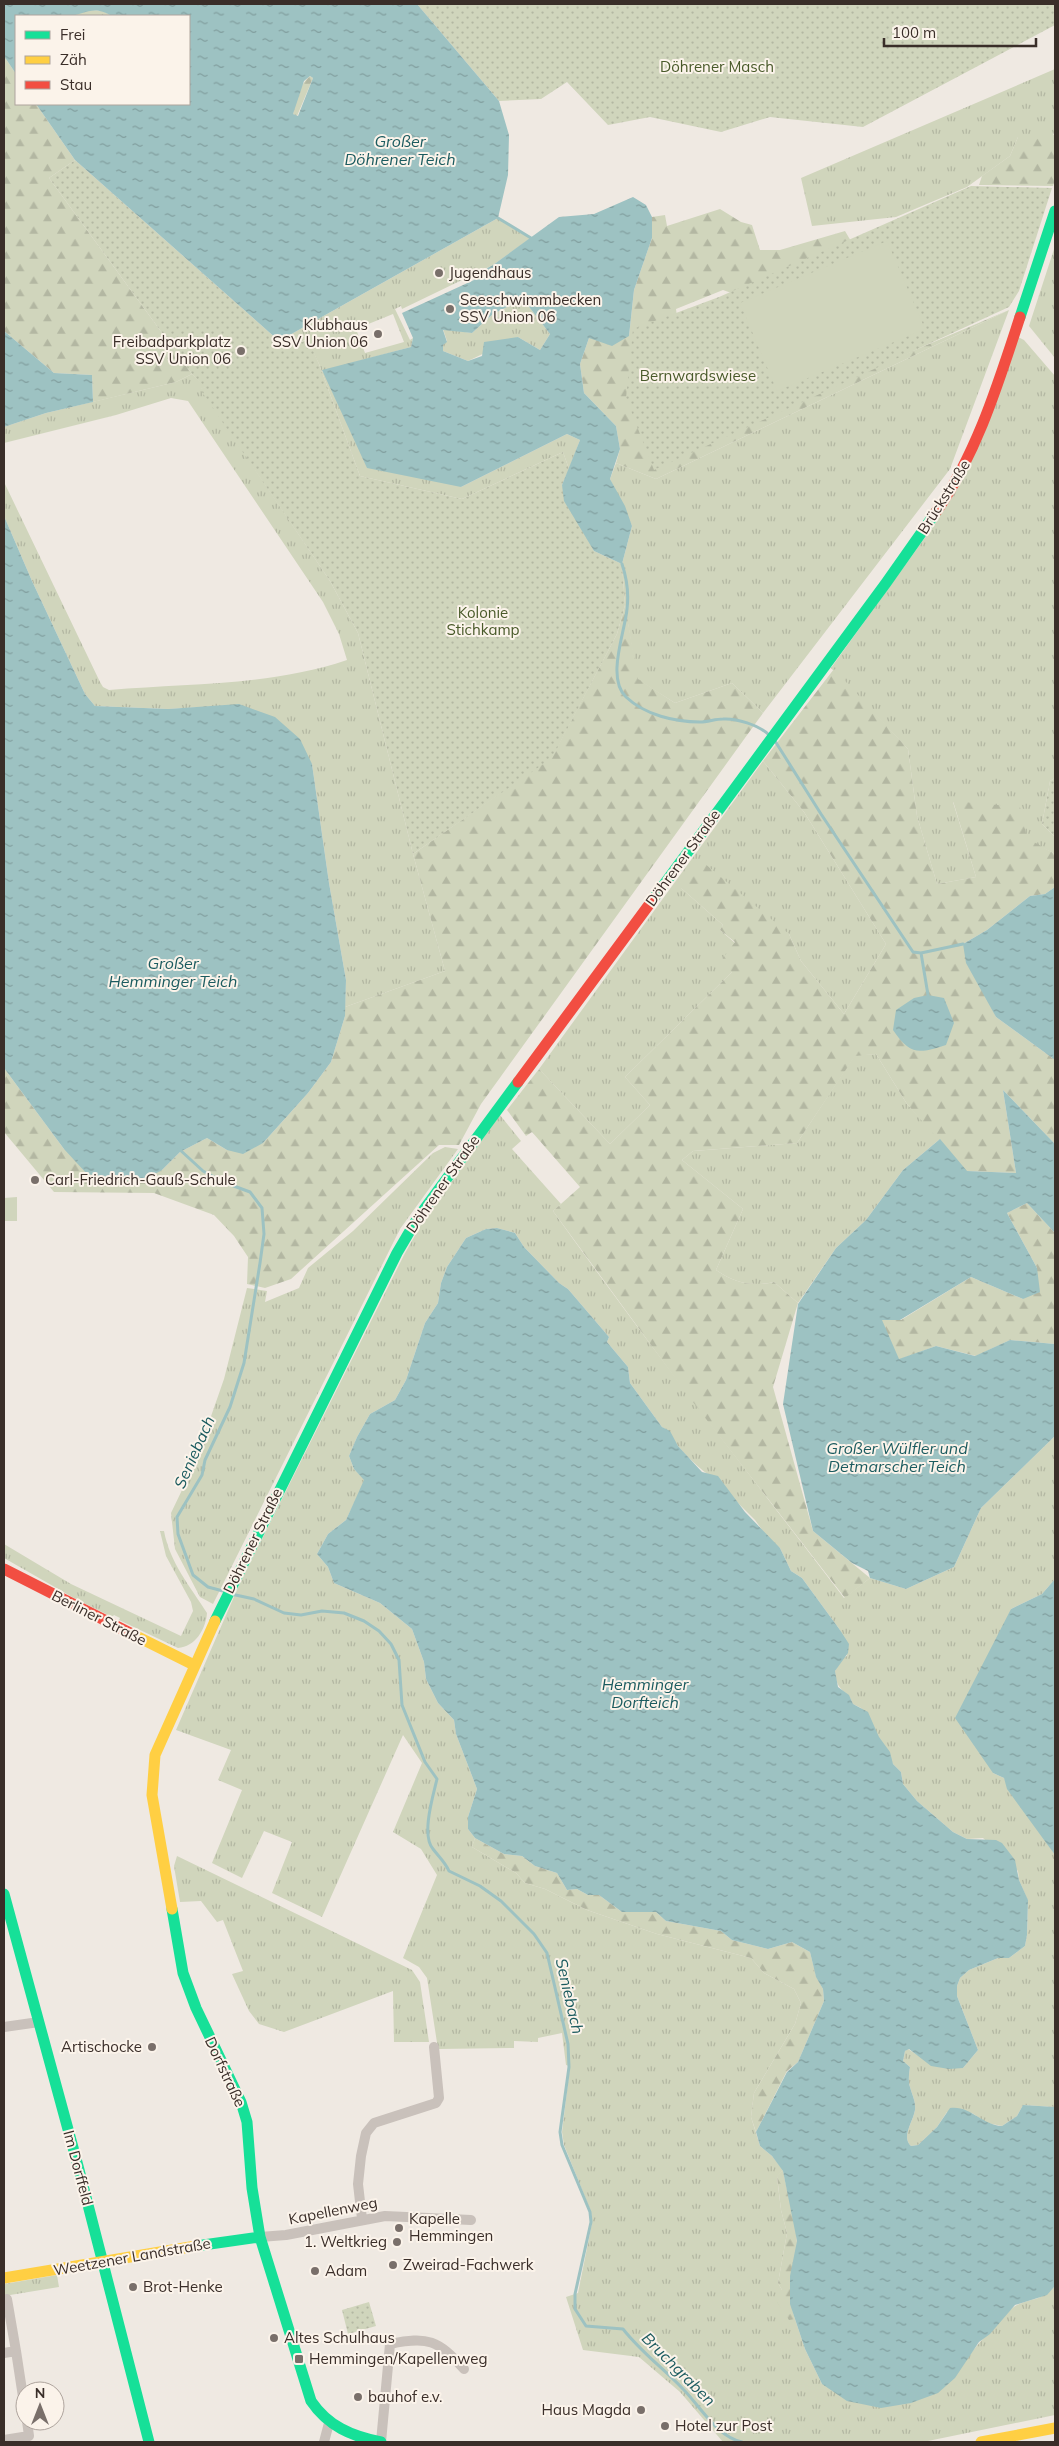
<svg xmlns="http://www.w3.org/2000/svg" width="1059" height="2446" font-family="Mulish,sans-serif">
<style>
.grass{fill:url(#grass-tufts);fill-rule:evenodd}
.forest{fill:url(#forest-firs)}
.park{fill:url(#park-dots)}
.pitch{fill:#d0d5bc}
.water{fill:url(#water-ripples);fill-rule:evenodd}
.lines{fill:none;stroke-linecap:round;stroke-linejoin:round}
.stream{stroke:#9dc2c2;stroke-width:3}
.street{stroke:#c9c1bb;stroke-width:10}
.fast{stroke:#16e098;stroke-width:11}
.slow{stroke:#ffcf43;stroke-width:11}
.jam{stroke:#f24e42;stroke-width:11}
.poi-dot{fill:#796f6a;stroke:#fbf3ea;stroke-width:2}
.labels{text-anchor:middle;stroke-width:4;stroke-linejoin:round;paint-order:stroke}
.park-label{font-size:15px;fill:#495a2a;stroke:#fbf3ea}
.poi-label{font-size:15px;fill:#3a2e29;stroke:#fbf3ea;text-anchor:start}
.street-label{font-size:15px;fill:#3a2e29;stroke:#fbf3ea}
.water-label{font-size:16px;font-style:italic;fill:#1b5b5f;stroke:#fbf3ea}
</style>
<defs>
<pattern id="grass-tufts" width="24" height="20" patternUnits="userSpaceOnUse" patternTransform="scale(1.25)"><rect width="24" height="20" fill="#d0d5bc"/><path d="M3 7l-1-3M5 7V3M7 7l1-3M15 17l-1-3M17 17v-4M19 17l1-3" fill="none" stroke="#b3b7a2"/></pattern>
<pattern id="forest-firs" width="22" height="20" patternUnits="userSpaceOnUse" patternTransform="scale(1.25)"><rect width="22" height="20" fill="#d0d5bc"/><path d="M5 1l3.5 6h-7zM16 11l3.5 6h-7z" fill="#b3b7a2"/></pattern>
<pattern id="park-dots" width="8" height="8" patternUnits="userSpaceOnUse" patternTransform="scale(1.25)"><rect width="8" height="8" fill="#d0d5bc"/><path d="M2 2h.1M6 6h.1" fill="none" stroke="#b3b7a2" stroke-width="1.8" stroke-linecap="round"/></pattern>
<pattern id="water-ripples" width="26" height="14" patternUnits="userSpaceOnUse" patternTransform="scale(1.25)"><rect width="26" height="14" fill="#9dc2c2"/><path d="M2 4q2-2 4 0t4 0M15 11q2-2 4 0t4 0" fill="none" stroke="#819e9e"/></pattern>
</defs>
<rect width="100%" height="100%" fill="#efe9e2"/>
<path class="grass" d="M1055,69V126L1053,137H1018L1010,156L967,187L896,217L812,226L801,178Z
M498,218L531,238L493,265L402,309L401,306L395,309L410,340L413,338L411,347L322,371L461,487L567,434L580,440L569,469L563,452L462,499L360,476L319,364L307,339L284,350L279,341ZM393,314L404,342L365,353L356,329Z
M1055,246V358L1029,326Z
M523,299L550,334L540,350L518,337L468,361L443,351V345L447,341L443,329L472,333L493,314Z
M1009,310L950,469L763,713L732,683L675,703L637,679L625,605L622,564L632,526L610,479L616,463L656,479Z
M1014,335L1024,340L1055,376V778L1050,781L1042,824L1055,837V854L953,802L976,877L937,884L917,816L908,749L831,668L937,521Z
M192,374L206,387L201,389L330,581L358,633L413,854L445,971L345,1007L346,980L329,883L312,764L239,705L168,709L95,706L85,694L32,581L4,516V482L100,682L103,687L109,690C189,683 270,686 347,660L339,634L323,602L188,401L171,398L116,415L4,443V427L46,413L176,382Z
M763,761L804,812L886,944L844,1014L801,961L789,934L681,888L723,925L720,930L735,943L732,972L625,1077L650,1105L610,1144L539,1069Z
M876,1054L907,1104L940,1139L903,1170L866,1220L836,1248L798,1303L774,1282C751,1287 735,1283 716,1270L743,1209L682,1160L693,1151L797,1143L855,1055Z
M500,1115L521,1141L512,1149L561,1204L553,1211C647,1343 746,1470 844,1598L870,1578L906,1589L954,1567L981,1508L1055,1436V1579L1042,1594L1011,1609L993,1773L1004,1778L1055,1855V2107L1023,2105L1017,2116L1002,2126L987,2123L972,2113L947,2112L937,2127L918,2145L911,2146C901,2137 913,2122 915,2110C916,2101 912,2095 910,2087C908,2081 909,2074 910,2067L903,2061L905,2051L908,2049C929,2063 938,2067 963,2068L978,2050L957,1996V1986L960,1978L969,1970L998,1958H1009L1025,1946L1027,1935L1028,1901L1019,1880L1018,1871L983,1838L967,1839L953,1832L917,1801L903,1784L901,1772L893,1764L861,1708L853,1704C848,1689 836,1693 835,1671L842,1658L847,1656L840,1630L802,1578L791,1571L780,1548L771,1542L755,1520L710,1475C702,1472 683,1452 677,1445C672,1437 671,1432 662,1427L630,1383L628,1367L607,1342L609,1337L568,1289L559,1283L524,1247L515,1233L497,1228L486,1229L466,1238L447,1267L441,1283L438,1303L425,1323L406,1380L395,1400L370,1414L357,1437L349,1456L354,1469L365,1480L346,1520L328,1534L317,1554L328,1567L334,1583L380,1603L412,1629L424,1662L426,1679L438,1703L454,1720L456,1734L477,1789L468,1817V1829L475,1838L472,1847L516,1873L525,1883L545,1889L587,1910L657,1934L751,1958L764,1973L794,1989L801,2003L795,2024L754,2093L751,2117L760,2146L772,2156L783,2170L777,2177L781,2210L787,2233L778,2283L782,2290L789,2319H795L805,2349L822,2384L966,2359C973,2350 1009,2308 1017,2305C1033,2298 1043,2300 1055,2286V2415L923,2442H723L680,2392L639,2357L583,2350L566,2297L578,2293L592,2223L591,2212L564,2145L562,2132L570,2066L566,2065L562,2033L538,2038V2042L514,2041V2048L438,2049L427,1978L419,1967L403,1958L437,1875L421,1849L393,1832L422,1763L403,1735L322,1917L272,1893L292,1842L264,1831L242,1878L212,1863L242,1790L218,1780L231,1750L176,1730L240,1583L404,1255L422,1223Z
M445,1147L458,1149L400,1229L213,1604L200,1597L175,1549L171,1513L194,1465L224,1379L247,1288L267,1291L265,1302L299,1288L308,1268L353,1231L433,1153Z
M160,1531H164C170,1563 190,1586 207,1613C206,1629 195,1647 178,1648L119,1620L120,1618L114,1615L112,1617L74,1598L4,1558V1544L71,1584L181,1636L193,1611L191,1602L166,1556Z
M177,1856L412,1970L420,1982L429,2042H394L393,1991L284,2032L259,2024L249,2011L232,1974L243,1971L223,1920L217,1922L201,1901L180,1902L174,1866Z
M57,2275L59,2287L4,2296V2284Z"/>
<path class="forest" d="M90,10L103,11L112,16H70Z
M4,56L16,74V104H36L75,160L49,178L192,374L176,382L93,402L92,375L54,373L4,331Z
M310,76L313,78L297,116L293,114C296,100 299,85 310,76Z
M1055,135V180L1053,186L979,185L982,176L1010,156L1018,137Z
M720,209L741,222L752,225L760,250H780L845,231L855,248L737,295L723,290L676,309L678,325L708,438L1009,310L656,479L616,463L620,449L616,426L584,393L580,364L589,338L629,336L634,290L652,238V217L665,215L667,226Z
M625,605L638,679L675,703L732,683L763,713L481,1104L459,1145H439L291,1279L265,1288L247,1284L248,1257L234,1236L214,1215L154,1193L54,1192L4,1132V1068L64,1149L162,1170L180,1152L207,1138L227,1150L263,1143L308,1093L331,1062L345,1016V1007L445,971L413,854L552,757L617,634Z
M834,669L908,749L917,816L937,884L976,877L953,801L1020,807L1027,838L1055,854V887L1045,894L1030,896L987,930L963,944L996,1017L1055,1060V1144L1003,1090L1016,1173L966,1171L907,1104L876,1054L855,1056L797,1143L693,1151L682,1160L743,1209L716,1270C735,1283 751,1287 774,1282L798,1303L773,1387L813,1531L870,1578L845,1598L689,1397L553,1211L580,1187L532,1132L526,1136L507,1110L539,1069L610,1144L650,1105L625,1077L732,972L721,961L735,942L720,930L723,925L681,888L704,863L789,934L801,961L844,1014L886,944L804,812L763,761Z
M1027,1203L1055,1233V1344L1010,1340L976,1356L936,1346L898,1360L881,1319L901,1320L971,1277L1023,1299L1037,1268L1007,1213Z
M475,1838L504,1854L522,1856L535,1866L557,1873L567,1890L577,1889L588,1895H599L622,1912H656L666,1921L721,1931L732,1940L768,1949L792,1942L810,1952L816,1976L823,1989L824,2001L798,2062L787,2071L756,2132L751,2117L754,2093L795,2024L801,2003L794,1989L764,1973L751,1958L657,1934L587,1910L545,1889L525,1883L516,1873L472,1847Z
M783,2170C786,2188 797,2227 797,2243C795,2272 785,2288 795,2319L789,2320L777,2302L782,2290L778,2283L787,2233L781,2210L777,2176Z"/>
<path class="park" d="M417,4H1055V25L863,127L770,117L721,132L650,117L608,125L567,82L541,99L499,101Z
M75,160L279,341L284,350L308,339L319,364L360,476L462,499L563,452L569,469L562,485L594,551L622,564L625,605L617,634L552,758L413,854L358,633L330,581L200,389L205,387L192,374L49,178Z
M971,186L1052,188L1019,291L1009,307L654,470L626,398L633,329L719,297Z
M1055,778V837L1042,824L1050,781Z
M369,2302L376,2326L348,2334L342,2310Z"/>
<path class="pitch" d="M887,241L925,329L777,391L740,303Z
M17,1197V1221H4V1198Z"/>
<path class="water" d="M4,4H417L499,101L509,135L508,175L498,218L279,341L75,160L36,104H189V16H112C92,4 86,15 67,16C51,18 33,16 16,16V74L4,56ZM310,76L313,78L298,116L293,114L304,81Z
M633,197L646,205L652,217V238L634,290L629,336L612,346L589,338L580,364L584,393L616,426L620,449L610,479L625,506L632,526L622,564L594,551L564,501L562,485L580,440L567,434L461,487L367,468L322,370L411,347L413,338L402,313L474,280L472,276L493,265L559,217L594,214ZM523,299L550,334L540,350L518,337L484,342L482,356L468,361L443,351V345L447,342L443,330L472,333L493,314Z
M4,331L54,373L92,375L93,402L46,413L4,427Z
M4,516L32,581L85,694L95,706L168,709L239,704L275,717L300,739L312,764L329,883L346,980L345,1016L331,1062L308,1093L263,1143L243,1154L227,1150L207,1138L180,1152L162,1170L142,1181H131L87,1174L64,1149L4,1068Z
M1055,887V1060L996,1017L966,963L963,944L987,930L1030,896L1045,894Z
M928,995L944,998L954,1023L946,1045C918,1054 910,1055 893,1030L896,1010L914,998Z
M1003,1090L1055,1144V1233L1027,1203L1007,1213L1037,1268L1040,1292L1023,1299L971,1277L900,1320H882L899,1359L936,1346L975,1356L1010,1340L1055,1344V1436L981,1508L954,1567L906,1589L870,1578L868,1571L852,1563L813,1531L783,1404L798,1304L836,1248L866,1220L903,1170L940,1139L967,1171L1016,1173Z
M497,1228L515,1233L524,1247L559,1283L568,1289L609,1337L607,1342L628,1367L630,1383L662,1427L670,1431L678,1446L702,1472L718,1476L745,1512L780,1548L791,1571L802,1578L840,1630L849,1644L848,1653L835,1671L838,1687L849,1695L853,1704L868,1712L879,1737L890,1752L893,1764L901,1772L903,1784L917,1801L953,1832L967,1839L996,1840L1002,1843L1015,1860L1019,1880L1028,1900L1027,1935L1025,1946L1009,1958H998L969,1970L960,1978L957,1986V1996L978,2050L963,2068L949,2069L931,2066L909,2049L905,2051L903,2061L910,2067C909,2074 908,2081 910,2087C912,2095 916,2101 915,2110C913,2122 901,2137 911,2146L918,2145L937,2127L950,2108C970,2105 982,2125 1002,2126L1017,2116L1023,2105L1055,2107V2286L1047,2295L1015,2305L990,2334L979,2342L955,2378L938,2393L911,2403L881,2408L847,2401L822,2384L805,2349L790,2304V2276L797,2241L783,2171L772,2156L760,2146L756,2132L787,2072L798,2062L824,2001L823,1989L816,1977L810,1952L792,1942L768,1949L732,1940L721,1931L666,1921L656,1912H622L599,1895H588L577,1889L567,1890L557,1873L535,1866L522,1856L504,1854L475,1838L468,1829V1817L477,1789L456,1734L454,1720L438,1703L426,1679L424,1662L412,1629L380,1603L334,1583L328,1567L317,1554L328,1534L346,1520L364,1480L354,1469L349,1456L357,1437L370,1414L395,1400L406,1380L425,1323L438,1303L441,1283L447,1267L466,1238L486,1229Z
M1055,1579V1855L1007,1789L1004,1778L993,1773L955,1718L1011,1609L1042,1594Z"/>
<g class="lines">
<path class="stream" d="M498,218L531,238
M622,564C627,579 629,593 627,609C625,632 606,678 626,697C645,715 675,722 700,722C708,722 715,719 723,719C736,718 759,725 769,735
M775,741L821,814L913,952L921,953L963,944
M921,953L928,995
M179,1149L203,1171L223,1182L250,1192L262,1208L264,1234L260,1263L244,1363L230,1407L205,1460L202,1475L177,1517L178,1534L193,1575L208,1587L223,1591
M231,1594L254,1599L284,1613L301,1615L322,1611L344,1613L364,1621L379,1631L391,1644L399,1660L402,1705L425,1762L437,1779C433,1796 421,1835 433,1849C439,1857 445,1862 449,1871L480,1886L501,1901L534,1934L547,1953L568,2044L569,2067L560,2132L562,2145L590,2212L591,2222L575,2294V2309L586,2326L623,2329C641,2352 663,2368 683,2389C700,2406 717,2437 742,2442"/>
<path class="street" d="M4,2027L39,2022
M362,2219L358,2184L361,2156L366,2133L374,2123L436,2103L439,2098L434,2047
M260,2237L286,2235L385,2216L471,2220
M7,2299L16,2351
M4,2353L16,2351L25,2410
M4,2440L29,2436L27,2421
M324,2442L329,2423
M381,2442L390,2344C428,2336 438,2340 464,2369"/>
<path class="fast" d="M1020,317L1055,211
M654,898L886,583L936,512
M215,1621L397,1253L417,1219L518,1082
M4,1894L78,2166L149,2442
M172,1909L183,1973L196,2008L241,2102L247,2122L252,2188L260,2237L311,2401C328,2426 351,2436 381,2442
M196,2246L260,2237"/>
<path class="slow" d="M130,1633L194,1665
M172,1909L152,1795L155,1755L215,1621
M4,2278L196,2246
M981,2442L1055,2428"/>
<path class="jam" d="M936,512C977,453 998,384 1020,317
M518,1082L654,898
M4,1569L130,1633"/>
</g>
<g class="poi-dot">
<circle cx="439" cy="273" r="5"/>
<circle cx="450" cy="309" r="5"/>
<circle cx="378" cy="334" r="5"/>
<circle cx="241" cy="351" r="5"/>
<circle cx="35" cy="1180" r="5"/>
<circle cx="152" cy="2047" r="5"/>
<circle cx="399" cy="2228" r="5"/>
<circle cx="397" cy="2242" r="5"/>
<circle cx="393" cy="2265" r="5"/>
<circle cx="315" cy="2271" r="5"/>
<circle cx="133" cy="2287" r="5"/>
<circle cx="274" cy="2338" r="5"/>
<rect x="294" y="2354" width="10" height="10" rx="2.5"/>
<circle cx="358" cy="2397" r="5"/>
<circle cx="641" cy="2410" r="5"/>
<circle cx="665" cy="2426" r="5"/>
</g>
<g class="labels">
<g class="park-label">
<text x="717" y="72">Döhrener Masch</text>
<text x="698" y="381">Bernwardswiese</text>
<text x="483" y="618">Kolonie<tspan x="483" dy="17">Stichkamp</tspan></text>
</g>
<g class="poi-label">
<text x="449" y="278">Jugendhaus</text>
<text x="460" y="305">Seeschwimmbecken<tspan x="460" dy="17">SSV Union 06</tspan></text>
<text x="368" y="330" text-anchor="end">Klubhaus<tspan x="368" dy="17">SSV Union 06</tspan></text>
<text x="231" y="347" text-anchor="end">Freibadparkplatz<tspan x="231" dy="17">SSV Union 06</tspan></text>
<text x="45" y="1185">Carl-Friedrich-Gauß-Schule</text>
<text x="142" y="2052" text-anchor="end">Artischocke</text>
<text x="409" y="2224">Kapelle<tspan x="409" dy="17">Hemmingen</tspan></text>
<text x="387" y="2247" text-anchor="end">1. Weltkrieg</text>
<text x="403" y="2270">Zweirad-Fachwerk</text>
<text x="325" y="2276">Adam</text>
<text x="143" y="2292">Brot-Henke</text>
<text x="284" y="2343">Altes Schulhaus</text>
<text x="309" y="2364">Hemmingen/Kapellenweg</text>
<text x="368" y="2402">bauhof e.v.</text>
<text x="631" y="2415" text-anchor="end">Haus Magda</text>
<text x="675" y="2431">Hotel zur Post</text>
</g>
<g class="street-label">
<text transform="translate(944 497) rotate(-58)" y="5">Brückstraße</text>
<text transform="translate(683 858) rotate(-54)" y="5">Döhrener Straße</text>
<text transform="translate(443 1184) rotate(-55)" y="5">Döhrener Straße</text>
<text transform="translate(253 1541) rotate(-64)" y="5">Döhrener Straße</text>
<text transform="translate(99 1618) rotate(27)" y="5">Berliner Straße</text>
<text transform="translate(225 2072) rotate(65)" y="5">Dorfstraße</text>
<text transform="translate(78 2168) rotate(75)" y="5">Im Dorffeld</text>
<text transform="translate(333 2211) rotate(-11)" y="5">Kapellenweg</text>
<text transform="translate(132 2257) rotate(-10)" y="5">Weetzener Landstraße</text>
</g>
<g class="water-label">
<text x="400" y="147">Großer<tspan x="400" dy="18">Döhrener Teich</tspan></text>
<text x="173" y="969">Großer<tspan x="173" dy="18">Hemminger Teich</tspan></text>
<text x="897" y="1454">Großer Wülfler und<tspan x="897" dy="18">Detmarscher Teich</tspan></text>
<text transform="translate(194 1452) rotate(-66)" y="6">Seniebach</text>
<text x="645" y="1690">Hemminger<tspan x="645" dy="18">Dorfteich</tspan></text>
<text transform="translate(570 1996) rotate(77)" y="6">Seniebach</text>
<text transform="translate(679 2369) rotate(45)" y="6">Bruchgraben</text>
</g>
</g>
<rect width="1059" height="2446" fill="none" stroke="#3a2e29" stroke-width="10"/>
<rect x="15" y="15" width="175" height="90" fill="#fbf3ea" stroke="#aea49d"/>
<rect x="25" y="31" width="25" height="8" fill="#16e098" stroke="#aea49d"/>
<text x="60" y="40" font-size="15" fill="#3a2e29">Frei</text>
<rect x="25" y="56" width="25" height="8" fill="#ffcf43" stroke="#aea49d"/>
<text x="60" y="65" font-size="15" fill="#3a2e29">Zäh</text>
<rect x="25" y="81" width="25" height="8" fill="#f24e42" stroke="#aea49d"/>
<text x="60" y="90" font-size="15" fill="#3a2e29">Stau</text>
<g transform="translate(40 2406)"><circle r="24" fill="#fbf3ea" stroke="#aea49d"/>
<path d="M0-4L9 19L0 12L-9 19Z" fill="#796f6a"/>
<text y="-8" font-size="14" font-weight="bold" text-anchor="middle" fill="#3a2e29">N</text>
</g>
<path d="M884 38v8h152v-8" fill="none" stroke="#3a2e29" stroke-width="2.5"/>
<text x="892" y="38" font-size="15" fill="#3a2e29" stroke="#fbf3ea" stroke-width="4" paint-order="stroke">100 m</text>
</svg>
